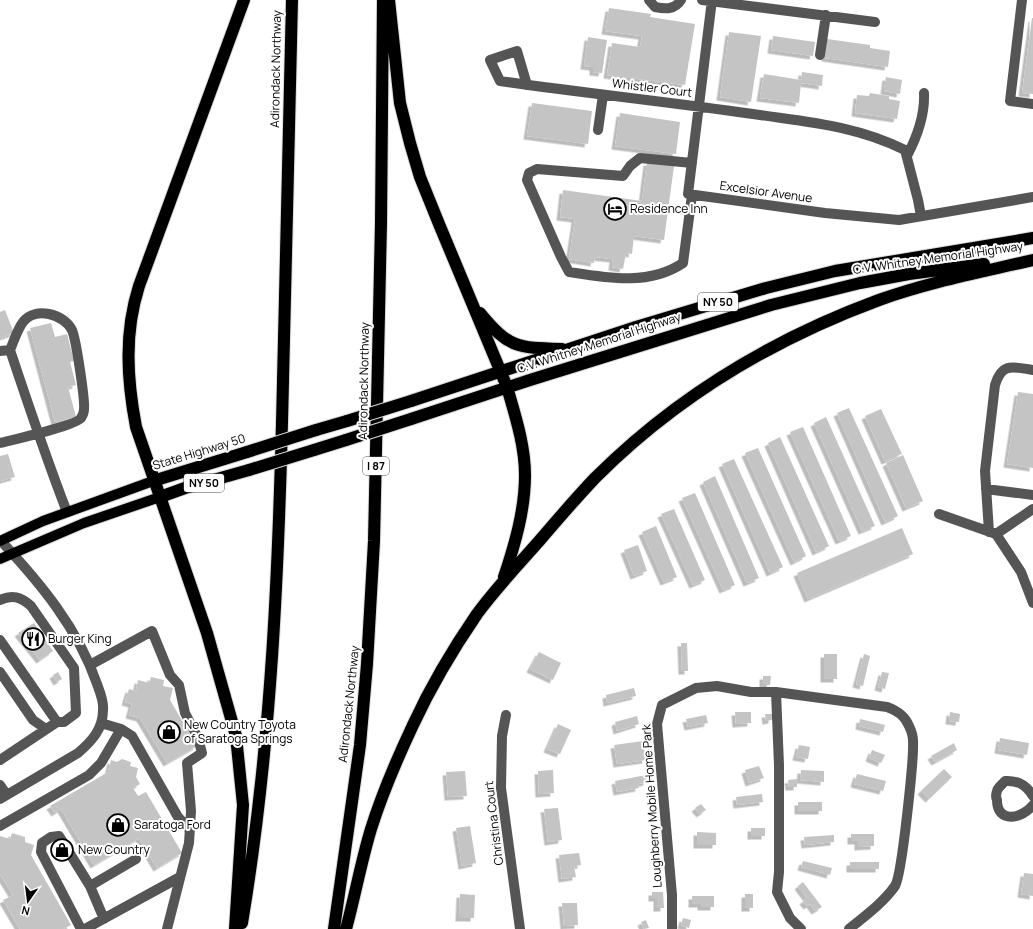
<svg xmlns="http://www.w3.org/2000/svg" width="1033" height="929" font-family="Manrope,sans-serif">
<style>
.building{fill:#c4c4c4;filter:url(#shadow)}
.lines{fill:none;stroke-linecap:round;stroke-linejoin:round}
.major-casing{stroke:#dbdbdb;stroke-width:12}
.highway-casing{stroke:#dbdbdb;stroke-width:14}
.minor{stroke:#555;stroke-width:10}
.major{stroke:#000;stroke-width:10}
.highway{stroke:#000;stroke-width:12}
.highway-bridge-casing{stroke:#dbdbdb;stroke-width:14;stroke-linecap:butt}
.highway-bridge{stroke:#000;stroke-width:12}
.labels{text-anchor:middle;stroke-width:4;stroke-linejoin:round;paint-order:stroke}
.shield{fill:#fff;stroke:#4c4c4c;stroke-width:1}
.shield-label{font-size:11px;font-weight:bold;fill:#000}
.street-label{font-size:12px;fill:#000;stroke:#fff}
.poi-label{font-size:12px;fill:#000;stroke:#fff;text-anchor:start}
</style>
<defs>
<filter id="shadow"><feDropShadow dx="-3.5" dy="3.5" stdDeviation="0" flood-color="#0004"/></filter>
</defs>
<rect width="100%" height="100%" fill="#fff"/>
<path class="building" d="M609,8L651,14L650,17L695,24L685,85L607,75L612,43L640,47L642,36L605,31Z
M1032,18H1033V94L1022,93Z
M729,32L761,36L751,102L720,97Z
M773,36L815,42L813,56L771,50Z
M588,37L607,40L602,73L593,72V67L584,66Z
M827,39L870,45V48L890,51L888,67L825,58Z
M802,72L823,75L822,86L801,83L799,103L760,98L764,74L801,80Z
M886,77L902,80L900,94L884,91Z
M870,93L889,96V99L900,101L897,119L855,113L857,95L869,96Z
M532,103L592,111L588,144L527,136Z
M620,113L680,122L676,154L615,146Z
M647,162L674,166L664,240L634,236L632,254L626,253L623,269L612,267L613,259L595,257L594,263L569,259L575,219L560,217L563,190L642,201Z
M5,310L14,333L0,338V312Z
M51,323L55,337L67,334L74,361L70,362L76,385L68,387L76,417L55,422L30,328Z
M1018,392L1033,394V468L1007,464Z
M849,408L898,516L885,522L837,413Z
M881,409L902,454L885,461L865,416Z
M826,417L875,526L862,531L814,423Z
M803,427L851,536L839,541L790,432Z
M780,437L829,546L816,552L768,443Z
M758,448L806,556L794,562L745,453Z
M8,454L15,477L0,481V456Z
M903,455L923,501L906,508L886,463Z
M734,459L783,567L770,573L722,464Z
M715,476L759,578L747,583L703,482Z
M695,493L735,585L723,590L682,498Z
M674,509L705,580L693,585L661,514Z
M656,526L677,577L664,582L642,532Z
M902,528L913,554L808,599L797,573Z
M638,545L647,571L634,576L624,550Z
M34,623L53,651L40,660L18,633Z
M681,643H687L688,671H682Z
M539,652L561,663L553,680L530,669Z
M824,654H837V679H824Z
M864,654L870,656L863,686L856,684Z
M58,672L62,679L57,682L53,675Z
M882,672L889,673L885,689L878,687Z
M763,676H771L770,685H763Z
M151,677L164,680L163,686L173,688L170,700L197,746L167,763L140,718L129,715L132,704L125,702L129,689L136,691L138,680L149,683Z
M634,688L636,696L607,703L606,695Z
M735,712H751V723L736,724Z
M950,712L960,714L959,722L949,721Z
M765,714H772V720L766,721Z
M706,715L708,723L688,727L686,719Z
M637,716L639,724L617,731L615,722Z
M860,719L885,725L883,732L859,726Z
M558,724L571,730L560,754L547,749Z
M1000,738L1029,743L1027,755L998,750Z
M643,741L646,760L617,764L614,745Z
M954,743L957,750L935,762L931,756Z
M799,745L810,747L808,759L796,757Z
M872,750L885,755L881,763L869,758Z
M122,759L131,762L130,766L138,768L136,777L140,784L133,788L138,796L146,792L182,853L157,868L139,838L94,865L61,809L55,813L50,806L108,772L111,760L117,762Z
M759,766L764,778L749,783L745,770Z
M944,769L952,777L929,799L921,791Z
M553,770L554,793L539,794L538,771Z
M801,770L824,771V782L800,780Z
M465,771L467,796L448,797L446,772Z
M857,774L886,781L883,791L854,784Z
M646,775L647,782L638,784L639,788L617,792L615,781Z
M797,779V787H789L788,780Z
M762,794L763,802L737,805L736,797Z
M798,802H822V811H798Z
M701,804L706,810L700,814L695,808Z
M558,808L562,840L548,842L544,809Z
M470,826L476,863L462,866L456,828Z
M751,828H765V836H751Z
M697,832L716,833V845H697Z
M12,833L25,837V842L34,845L31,855L71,925L63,929H20L3,900L13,895L0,874V836L10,839Z
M851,834H874V846L858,847V841H851Z
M834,835V842L805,845L804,837Z
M579,853L581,865L574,866L576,877L562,879L559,855Z
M803,861L832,868L830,875L801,867Z
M850,862H879V869H850Z
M1024,873L1033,874V896L1021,894Z
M803,882L822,907L815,911L810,904L807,906L803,901L807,898L798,886Z
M652,892H663L664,908H657V898H652Z
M460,894L475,895L474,918H459Z
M745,894H753V908H745Z
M692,896H714V907H701V904H692Z
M562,903H577L578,925L564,926Z
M683,918L691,920L689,928L681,925Z
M646,920L649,928L644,929L641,922Z"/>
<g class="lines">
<g class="major-casing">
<path id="major" d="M0,541L43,521L153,481
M0,559L84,523L160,497"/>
</g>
<g class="highway-casing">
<path id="highway" d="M389,0L400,103L410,143L420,177L439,224L507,387C515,415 525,445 525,475C525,510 515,544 504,577
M480,313C509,348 517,348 562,349
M411,401L636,327L766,288L835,271L1033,238
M411,419L530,380L771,305L860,283L909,274L984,264
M316,430L347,421
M314,450L346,440
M153,481L247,452
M160,497L185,488L249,470
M242,923C272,744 279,562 283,381C286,254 289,127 292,0
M235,929L243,805L236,736L207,633L136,427C127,379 124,333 139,286L244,0
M334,929L360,745L367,664L374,541L381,223L383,0
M346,929C355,896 361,862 371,829C382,794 397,759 413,725C431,686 453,649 477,614C496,588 519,564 540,540C558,519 576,498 595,478C675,398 773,339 879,300C929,282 982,272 1033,260"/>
</g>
<path class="minor" d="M649,0L655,7C665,9 675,10 681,0
M702,0L875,22
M712,0L688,194L825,213L899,220L1033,197
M1022,0L1010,101L1033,104
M820,55L826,15
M527,85L517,51L490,60L500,81C584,93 669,102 753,114C806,122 855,125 905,150L918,200L921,216
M598,130L603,95
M907,156C917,137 925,114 924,93
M692,163L640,158L630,166L623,176L537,169L529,173L527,180L561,257L569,272C607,278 649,286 683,263L692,195
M0,351L10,350
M0,443C12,440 77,425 81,418C83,415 84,411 84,409C85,399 76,339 72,330C64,314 35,306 23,322C17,330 14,341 10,350C28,404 46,458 67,512
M986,489L1033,495
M939,514L996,534L1021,572L1033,603
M989,532L985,471L995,385C1002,362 1013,367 1033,370
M996,534L1033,509
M0,600C12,594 21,597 31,606L74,668L76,713L64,722H57
M0,640L57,722L0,760
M90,665L152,631L170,675L179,685L185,713L198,738L202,753L187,763L191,811L189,843L167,929
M0,672L33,720L46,729
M776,692L779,765V872L777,892L790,918L801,929
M506,715L502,736L501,788L520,929
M121,729L132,736L178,817L190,830
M0,785L7,795
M1033,796C1026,785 1018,780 1005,781C1003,784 998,787 997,791C996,794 996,798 997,800C997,824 1022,819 1033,805
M0,799L78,753C92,741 103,729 103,710C104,701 100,692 97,684C78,628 40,583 1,541
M0,826L89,775L101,763L121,729L101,723
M90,886L136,859
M81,929L41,852L42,843L51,837L59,836L90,886L104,919
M85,929L180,877
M672,929V895L657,724L662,705L696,688L717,686L751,692H776L887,707C898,711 905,716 909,726C911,730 913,737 913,741C914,758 902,875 895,886C883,903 865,916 849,929"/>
<use href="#major" class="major"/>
<use href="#highway" class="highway"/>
<g class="highway-bridge-casing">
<path id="highway-bridge" d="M347,421L411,401
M346,440L411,419
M247,452L316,430
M249,470L314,450"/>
</g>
<use href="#highway-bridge" class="highway-bridge"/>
</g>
<defs>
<g id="hotel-ring" transform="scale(1.15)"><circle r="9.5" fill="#fff" stroke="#000" stroke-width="1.5"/><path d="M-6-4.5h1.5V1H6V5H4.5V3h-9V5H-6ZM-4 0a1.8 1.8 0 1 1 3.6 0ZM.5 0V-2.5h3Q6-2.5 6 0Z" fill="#000"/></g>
<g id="restaurant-ring" transform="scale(1.15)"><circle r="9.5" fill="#fff" stroke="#000" stroke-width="1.5"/><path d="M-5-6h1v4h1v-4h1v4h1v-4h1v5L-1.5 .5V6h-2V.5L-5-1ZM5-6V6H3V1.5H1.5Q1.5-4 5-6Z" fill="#000"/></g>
<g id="shop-ring" transform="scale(1.15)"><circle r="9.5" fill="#fff" stroke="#000" stroke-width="1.5"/><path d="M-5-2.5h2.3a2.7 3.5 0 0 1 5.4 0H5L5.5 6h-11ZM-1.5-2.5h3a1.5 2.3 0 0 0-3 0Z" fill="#000"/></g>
</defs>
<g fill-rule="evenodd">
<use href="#hotel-ring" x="615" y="209"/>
<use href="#restaurant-ring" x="33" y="639"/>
<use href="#shop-ring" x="169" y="732"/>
<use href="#shop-ring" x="118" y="825"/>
<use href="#shop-ring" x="62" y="850"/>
</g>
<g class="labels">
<g class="shield">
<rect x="698" y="293" width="40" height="18" rx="3"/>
<rect x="363" y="457" width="26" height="18" rx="3"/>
<rect x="184" y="474" width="40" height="18" rx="3"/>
</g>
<g class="shield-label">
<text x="718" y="306">NY 50</text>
<text x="376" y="470">I 87</text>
<text x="204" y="487">NY 50</text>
</g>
<g class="street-label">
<text transform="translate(276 69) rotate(-89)" y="4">Adirondack Northway</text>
<text transform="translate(652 88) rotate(7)" y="4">Whistler Court</text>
<text transform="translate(766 192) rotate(8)" y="4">Excelsior Avenue</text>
<text transform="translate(938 258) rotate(-8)" y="4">C.V. Whitney Memorial Highway</text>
<text transform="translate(599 343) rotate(-18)" y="4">C.V. Whitney Memorial Highway</text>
<text transform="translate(364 381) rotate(-89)" y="4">Adirondack Northway</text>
<text transform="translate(199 452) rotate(-17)" y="4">State Highway 50</text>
<text transform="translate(349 704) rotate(-84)" y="4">Adirondack Northway</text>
<text transform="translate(652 806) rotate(-94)" y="4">Loughberry Mobile Home Park</text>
<text transform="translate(494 823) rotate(-97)" y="4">Christina Court</text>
</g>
<g class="poi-label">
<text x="630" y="213">Residence Inn</text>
<text x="48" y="643">Burger King</text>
<text x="184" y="729">New Country Toyota<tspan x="184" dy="14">of Saratoga Springs</tspan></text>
<text x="134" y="829">Saratoga Ford</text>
<text x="78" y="854">New Country</text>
</g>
</g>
<g transform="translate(28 901) rotate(194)" stroke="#ffffff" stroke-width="3" paint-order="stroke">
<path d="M0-3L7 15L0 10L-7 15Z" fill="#000000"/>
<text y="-6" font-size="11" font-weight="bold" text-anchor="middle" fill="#000000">N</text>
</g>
</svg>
